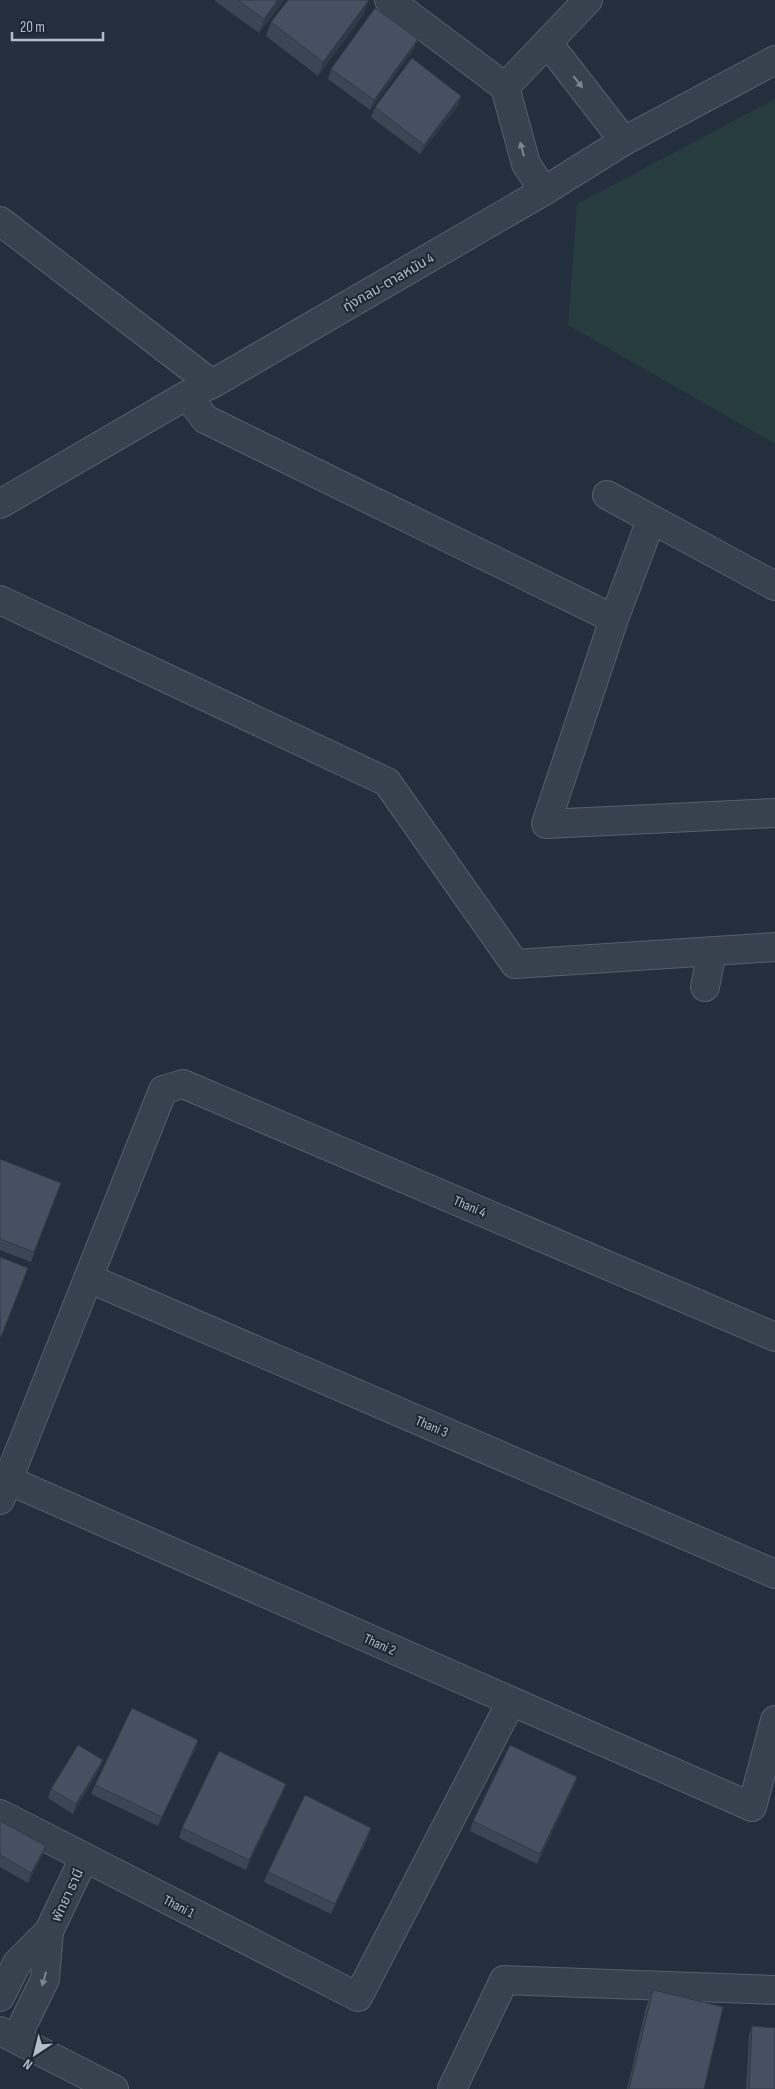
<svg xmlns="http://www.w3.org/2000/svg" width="775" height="2089" font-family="'Sofia Sans Condensed','Noto Sans Thai',sans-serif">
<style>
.green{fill:#263c3f}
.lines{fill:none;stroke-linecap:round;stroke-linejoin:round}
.minor-casing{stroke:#565f6c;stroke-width:30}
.minor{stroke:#38414e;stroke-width:28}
.wall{fill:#3b4654}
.shaded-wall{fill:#303945}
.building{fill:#455162;stroke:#303945}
.oneway{fill:#7c8592}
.labels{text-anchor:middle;stroke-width:4;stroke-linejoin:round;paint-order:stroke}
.street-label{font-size:14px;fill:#b4bcc9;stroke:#1d2633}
</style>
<rect width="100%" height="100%" fill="#242f3e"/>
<path class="green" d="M775,99V444L568,325L577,204Z"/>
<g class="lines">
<g class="minor-casing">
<path id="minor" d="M389,0L505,87L526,164L544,191
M548,43L624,141
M505,87L588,0
M0,221L212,384
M187,395L205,419L614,619
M607,495L775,586
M0,504L187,395L212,384L544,191L624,141L775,60
M651,520L614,619L546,824L775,813
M0,600L387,782L515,964L775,947
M705,987L712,951
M88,1278L775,1574
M8,1480L752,1807L775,1720
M0,1500L163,1090L183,1084L775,1337
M0,1814L358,1997L511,1702
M0,1997L17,1963L49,1931L84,1858
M0,2031L114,2089
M16,2039L45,1979L49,1931
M452,2089L504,1980L775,1990"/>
</g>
<use href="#minor" class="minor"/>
</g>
<path class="wall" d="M215,0H284L259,33L215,1Z
M364,14L318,76L266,36L271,22Z
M418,39L414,49L370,110L328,79L331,69Z
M461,96L458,106L420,154L371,117L375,107Z
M0,1159L61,1183L31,1262L0,1250Z
M198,1740L195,1750L158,1826L91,1794L95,1785Z
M99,1770L73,1814L48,1798L51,1789Z
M577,1777L574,1787L537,1864L470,1831L473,1821Z
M286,1784L282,1794L246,1870L179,1838L182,1828Z
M0,1821L46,1846L42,1856L28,1883L0,1867Z
M368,1838L331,1914L264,1882L268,1872Z
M653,1990L704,2089H627L646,2007Z
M752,2026L775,2089H746L749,2036Z"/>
<path class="shaded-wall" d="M278,0H284L259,33L264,19Z
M369,0L364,14L318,76L323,62Z
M418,39L414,49L370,110L374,100Z
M461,96L458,106L420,154L424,145Z
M198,1740L195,1750L158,1826L162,1817Z
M103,1760L99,1770L73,1814L76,1804Z
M577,1777L574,1787L537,1864L540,1854Z
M286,1784L282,1794L246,1870L249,1860Z
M371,1828L368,1838L331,1914L335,1904Z
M46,1846L42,1856L28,1883L31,1873Z"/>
<path class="building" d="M238,0H278L264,19Z
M288,0H369L323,62L271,22Z
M375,8L418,39L374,100L331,69Z
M412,58L461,96L424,145L375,107Z
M0,1159L61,1183L34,1252L0,1239Z
M0,1257L28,1268L1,1337L0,1336Z
M132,1708L198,1740L162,1817L95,1785Z
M78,1745L103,1760L76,1804L51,1789Z
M510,1745L577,1777L540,1854L473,1821Z
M219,1751L286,1784L249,1860L182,1828Z
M305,1795L371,1828L335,1904L268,1872Z
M0,1821L46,1846L31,1873L0,1855Z
M653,1990L723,2007L704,2089H629Z
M752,2026L775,2028V2089H749Z"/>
<defs><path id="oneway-solid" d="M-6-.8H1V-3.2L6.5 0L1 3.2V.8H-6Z" transform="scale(1.25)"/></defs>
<g class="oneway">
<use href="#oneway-solid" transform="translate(578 82) rotate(52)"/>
<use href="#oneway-solid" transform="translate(522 149) rotate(-105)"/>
<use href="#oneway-solid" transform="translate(44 1979) rotate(106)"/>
</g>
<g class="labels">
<g class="street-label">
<text transform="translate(388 282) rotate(-30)" y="5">ทุ่งกลม-ตาลหมัน 4</text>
<text transform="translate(470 1206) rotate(23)" y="5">Thani 4</text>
<text transform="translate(432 1426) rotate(23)" y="5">Thani 3</text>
<text transform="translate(380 1644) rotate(24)" y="5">Thani 2</text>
<text transform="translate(67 1895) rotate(-65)" y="5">พัทยา ธานี</text>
<text transform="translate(179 1906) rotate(27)" y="5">Thani 1</text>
</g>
</g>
<g transform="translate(35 2054) rotate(215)" stroke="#1d2633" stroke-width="4" paint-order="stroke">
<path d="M0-4L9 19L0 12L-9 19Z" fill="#b4bcc9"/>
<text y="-8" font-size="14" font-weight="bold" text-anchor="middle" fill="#b4bcc9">N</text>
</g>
<path d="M12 32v8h91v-8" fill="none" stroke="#b4bcc9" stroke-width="2.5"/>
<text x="20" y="32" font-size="15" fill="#b4bcc9" stroke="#1d2633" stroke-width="4" paint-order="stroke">20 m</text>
</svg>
